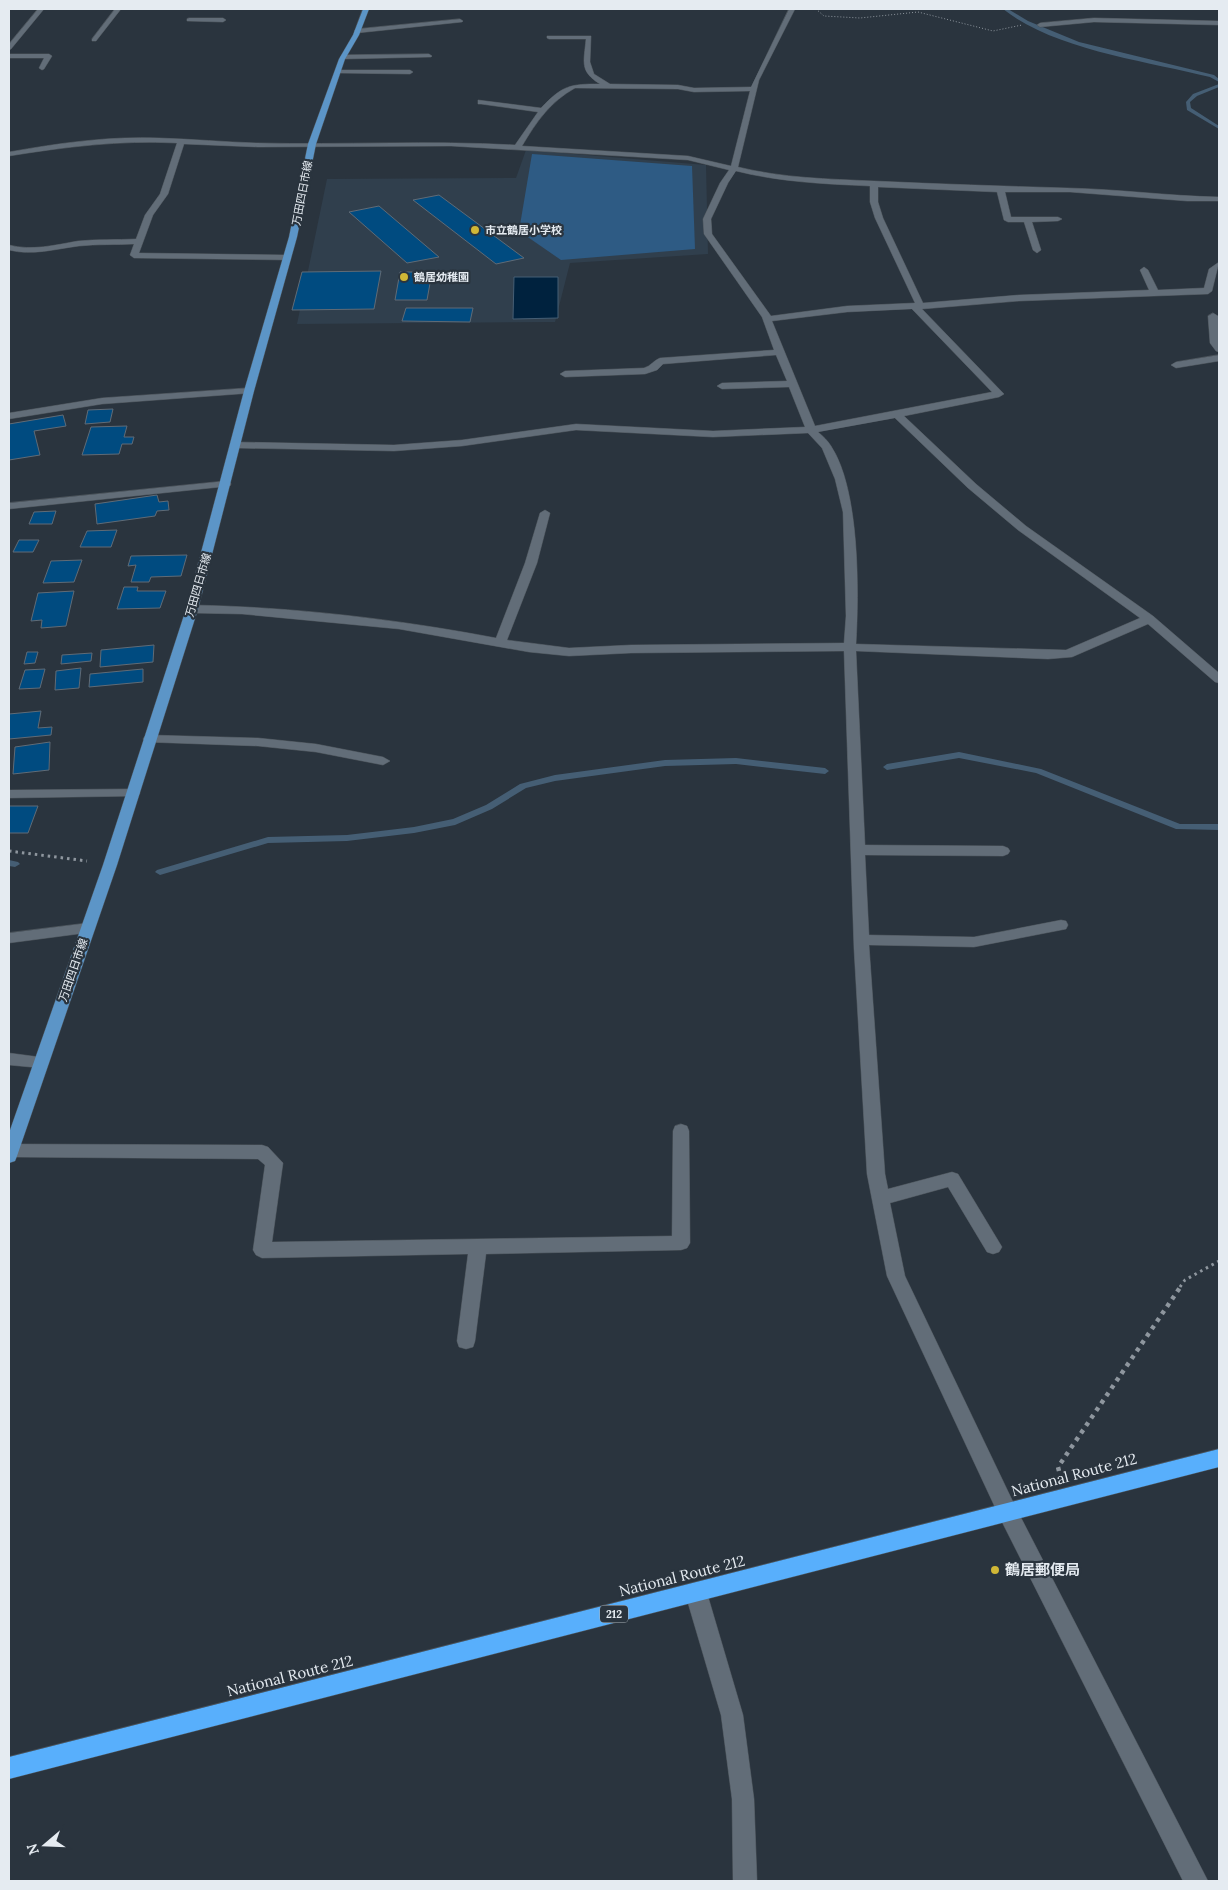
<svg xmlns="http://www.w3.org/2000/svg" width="1228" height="1890" font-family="Lora,'Noto Sans JP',serif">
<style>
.built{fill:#303f4d}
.green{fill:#2e5b84}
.water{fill:#00223e;stroke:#455e74}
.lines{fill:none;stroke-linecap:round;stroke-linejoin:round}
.stream{fill:#455e74;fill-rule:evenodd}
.building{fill:#004b80;stroke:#606b76}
.minor-casing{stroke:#4a5259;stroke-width:1}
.major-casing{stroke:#4a5259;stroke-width:1}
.highway-casing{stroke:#4a5259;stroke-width:1}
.path-far2{stroke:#8e969e;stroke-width:1;stroke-dasharray:1 2;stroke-linecap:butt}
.path-far1{stroke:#8e969e;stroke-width:3;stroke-dasharray:2.5 4;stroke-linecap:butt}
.path{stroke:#8e969e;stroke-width:4.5;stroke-dasharray:4 5;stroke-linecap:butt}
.minor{fill:#626d78;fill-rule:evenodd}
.major{fill:#5c95c7;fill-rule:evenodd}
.highway{fill:#58affc;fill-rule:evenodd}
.poi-dot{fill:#d0b736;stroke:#2a343e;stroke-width:2}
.labels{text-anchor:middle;stroke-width:4.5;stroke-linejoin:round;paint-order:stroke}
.far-street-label{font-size:11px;fill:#e5ebf1;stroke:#2a343e}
.far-poi-label{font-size:11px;font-weight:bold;fill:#e5ebf1;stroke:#2a343e;text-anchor:start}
.shield{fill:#2a343e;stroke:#adb4bb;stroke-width:1}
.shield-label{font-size:11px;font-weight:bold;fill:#e5ebf1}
.near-street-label{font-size:15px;fill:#e5ebf1;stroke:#2a343e}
.near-poi-label{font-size:15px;font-weight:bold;fill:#e5ebf1;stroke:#2a343e;text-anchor:start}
</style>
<rect width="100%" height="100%" fill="#2a343e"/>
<path class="built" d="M526,150L706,165L708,254L570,263L555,322L297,324L327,179L516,178Z"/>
<path class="green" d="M532,154L692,166L695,249L561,260L519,231Z"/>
<path class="water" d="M514,277H558V318L513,319Z"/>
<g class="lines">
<path class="stream" d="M1003,9H1008L1028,21L1079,42L1214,75L1219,79V82L1210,77C1147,61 1055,50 1003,9Z
M1219,84V87L1197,96L1190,102L1191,108L1219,126V129L1187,110L1186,102L1193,94Z
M959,752L1041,769L1180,824H1219V830L1176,829L1036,773L959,758L887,770L883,767L887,764Z
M736,758L825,768L829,771L825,774L736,764L665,766L555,781L526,788L492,809L455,825L414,833L347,841L268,843L160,875L155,872L157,870L268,837L347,835L414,827L453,819L486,805L520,784L555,775L665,760Z
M9,860L18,862L20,864L15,867L9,866Z"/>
</g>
<path class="building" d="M439,195L524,258L496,264L413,200Z
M379,206L439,257L407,263L349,212Z
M381,271L374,309L292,310L302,272Z
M400,272H432L427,300H395Z
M406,308H473L470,322L402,321Z
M113,409L110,422L85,424L88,410Z
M63,415L66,426L34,431L40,455L9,460V424Z
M127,426L124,437H134L132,444H122L119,454L82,455L91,427Z
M157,495L159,502L168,501L169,510L157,511L155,516L97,524L95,504Z
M56,511L52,524H29L34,512Z
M117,530L111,547H80L87,531Z
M19,540H39L33,552H13Z
M187,555L181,576L151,577L149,582H131L136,565L128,566L131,556Z
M82,560L74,582L43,583L51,561Z
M124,587H138L137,591H166L160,608L117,609Z
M74,591L66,626L41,628L42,620L31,621L38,593Z
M154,645L153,662L100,667L101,650Z
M27,652H38L35,663L24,664Z
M92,653L91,661L61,664L62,655Z
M81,668L79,688L55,690L56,671Z
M45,669L40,688L19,689L25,670Z
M143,669V682L89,687L90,674Z
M41,711L38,728L52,727L51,735L9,739V714Z
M50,742L49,770L13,774L15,747Z
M9,806H38L28,833H9Z"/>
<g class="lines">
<g class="minor-casing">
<path id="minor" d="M38,9H44L11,49L9,50V44Z
M115,9H121L96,41H92V39Z
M789,9H795L759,80L738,167C783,178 828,179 874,181C938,184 1003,186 1067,188C1118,189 1168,196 1219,197V201H1187L1070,192H1005L1011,217H1058L1062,219L1058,221L1032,222L1041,250L1037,253L1033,250L1024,222H1008L1004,220L997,192L878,187V202L883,218L923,303L1019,295L1149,290L1140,270L1144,267L1148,270L1158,290L1204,288L1209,269L1219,262L1212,291L1208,294L1019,301L922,309L1004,394L999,397L904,416L976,484L1026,526L1153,616L1219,673V683L1215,682L1148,624L1072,657L1048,659L856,651L865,845L1003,846L1008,848L1010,851L1008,854L1003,856L865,855L869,935L974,937L1061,920L1066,921L1068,925L1066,929L1061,930L974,947L869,945L885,1174L888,1189L952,1172L958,1174L1002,1247L999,1252L993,1254L987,1252L948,1187L890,1203L905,1276L1015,1506L1208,1881H1183L1001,1520L887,1276L867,1174L854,949L844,651L631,653L569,656L529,652L399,629L242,614L192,613L186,609L192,605C294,607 396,619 496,638L525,563L540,513L545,510L550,513L537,563L507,640L569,648L631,645L844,643L846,616L843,512L835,479L822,448L808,433L713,437L576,430L462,446L394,451L236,448L231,445L236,442L394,445L462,440L576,424L713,431L805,427L789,387L722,389L717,386L722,383L787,381L776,355L663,364L657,370L645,374L565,377L560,374L565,371L644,368C651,366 654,360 660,358L774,350L762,317L704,234L703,219L720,183L729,170L688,160L451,146L258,147L184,144L168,194L153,215L139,253L287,255L291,258L290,260L134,258L130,255L134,244C116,245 97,244 79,246C55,249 32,256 9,250V245C32,251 55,245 78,241C97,239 117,240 136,239L145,215L160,194L177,143C120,140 65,147 9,156V152C59,143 109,136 159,138C192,139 225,142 257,143C343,145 429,140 515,145L538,112L481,104H478V100L541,108C563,85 570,84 600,84C579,71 584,62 586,39H549L547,38V36H591L590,62L594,74L610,84L678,85L694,88L751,87ZM575,88L678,89L694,92L750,91L731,166L688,156L522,146C537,121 550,102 575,88ZM736,171C780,182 824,184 870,186V202L875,218L915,303L847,306L771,316L712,234L711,219L728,183ZM912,309L992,392L815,426L772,321L847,312ZM895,418L968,488L1018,530L1140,618L1066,650L856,644C859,592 860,490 831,446C828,441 823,436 818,432Z
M189,18H223L226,20L223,22L187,21V19Z
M1094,18L1219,21V25L1094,22L1040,27L1037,25L1040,23Z
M460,19L463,21L462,22L357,33L354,31L357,29Z
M9,54H49L52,56L44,69L42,70L39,68L44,58H9Z
M429,54L432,56L431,57L343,59L340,57L343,55Z
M338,70H410L413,72L410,74L336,73L335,72Z
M1213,313L1218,316L1219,352L1216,351L1210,343L1208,316Z
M1219,355V361L1176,368L1171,365L1176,362Z
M249,388L254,391L252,393L102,404L9,419V413L102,398Z
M226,481L230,482L231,484L230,486L9,509V503Z
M150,735L258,738L316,744L383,757L390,761L383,765L316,752L258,746L145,742L143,739L145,736Z
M133,789L138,790L140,793L138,796L9,798V790H11Z
M88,923L93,924L95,928L93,932L9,943V933Z
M9,1053L47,1058L49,1062L47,1066L41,1068L9,1065Z
M681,1124L687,1126L689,1131L690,1243L687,1248L681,1250L486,1254L475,1341L473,1347L466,1349L459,1347L457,1341L468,1254L262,1258L256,1255L253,1250L265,1165L258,1159L9,1157L10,1144L262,1145L268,1147L283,1163L272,1242L672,1236L673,1131L675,1126Z
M696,1583L703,1586L707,1593L743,1715L754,1799L757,1881H733L732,1799L721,1715L685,1593L689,1586Z"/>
</g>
<g class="major-casing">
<path id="major" d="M363,9H369L359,35L345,59L316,144L297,237L254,391L198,609L117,865L17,1156L15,1161L9,1163V1133L103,865L186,609L244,391L289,237L308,144L339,59L353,35Z"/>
</g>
<g class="highway-casing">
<path id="highway" d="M1219,1449V1467L9,1779V1757Z"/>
</g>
<path class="path-far2" d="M816,9L824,16L860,18L918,12L993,31L1022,25"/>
<path class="path-far1" d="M9,851L87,861
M1180,1287L1185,1280L1219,1261"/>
<path class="path" d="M1059,1471L1058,1467L1181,1286"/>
<use href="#minor" class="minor"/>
<use href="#major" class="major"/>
<use href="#highway" class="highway"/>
</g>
<g class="poi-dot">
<circle cx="475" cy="230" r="5"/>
<circle cx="404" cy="277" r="5"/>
<circle cx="995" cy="1570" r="5"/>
</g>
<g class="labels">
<g class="far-street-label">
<text transform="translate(302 193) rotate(-79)" y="4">万田四日市線</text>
<text transform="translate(198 585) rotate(-74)" y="4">万田四日市線</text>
<text transform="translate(73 970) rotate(-71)" y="4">万田四日市線</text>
</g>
<g class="far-poi-label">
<text x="485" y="234">市立鶴居小学校</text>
<text x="414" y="281">鶴居幼稚園</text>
</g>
<rect class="shield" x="600" y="1605.5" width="28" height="17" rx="4"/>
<g class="shield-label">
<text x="614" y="1618">212</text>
</g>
<g class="near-street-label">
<text transform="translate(1074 1475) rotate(-15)" y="5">National Route 212</text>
<text transform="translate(682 1576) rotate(-14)" y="5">National Route 212</text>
<text transform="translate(290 1676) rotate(-14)" y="5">National Route 212</text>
</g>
<g class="near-poi-label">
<text x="1005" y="1575">鶴居郵便局</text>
</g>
</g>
<rect width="1228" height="1890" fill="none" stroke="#e5ebf1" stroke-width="20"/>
<g transform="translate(45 1845) rotate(251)" stroke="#2a343e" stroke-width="4" paint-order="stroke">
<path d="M0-4L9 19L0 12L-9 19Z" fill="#e5ebf1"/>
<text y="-8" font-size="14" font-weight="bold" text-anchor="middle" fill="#e5ebf1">N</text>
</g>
</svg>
